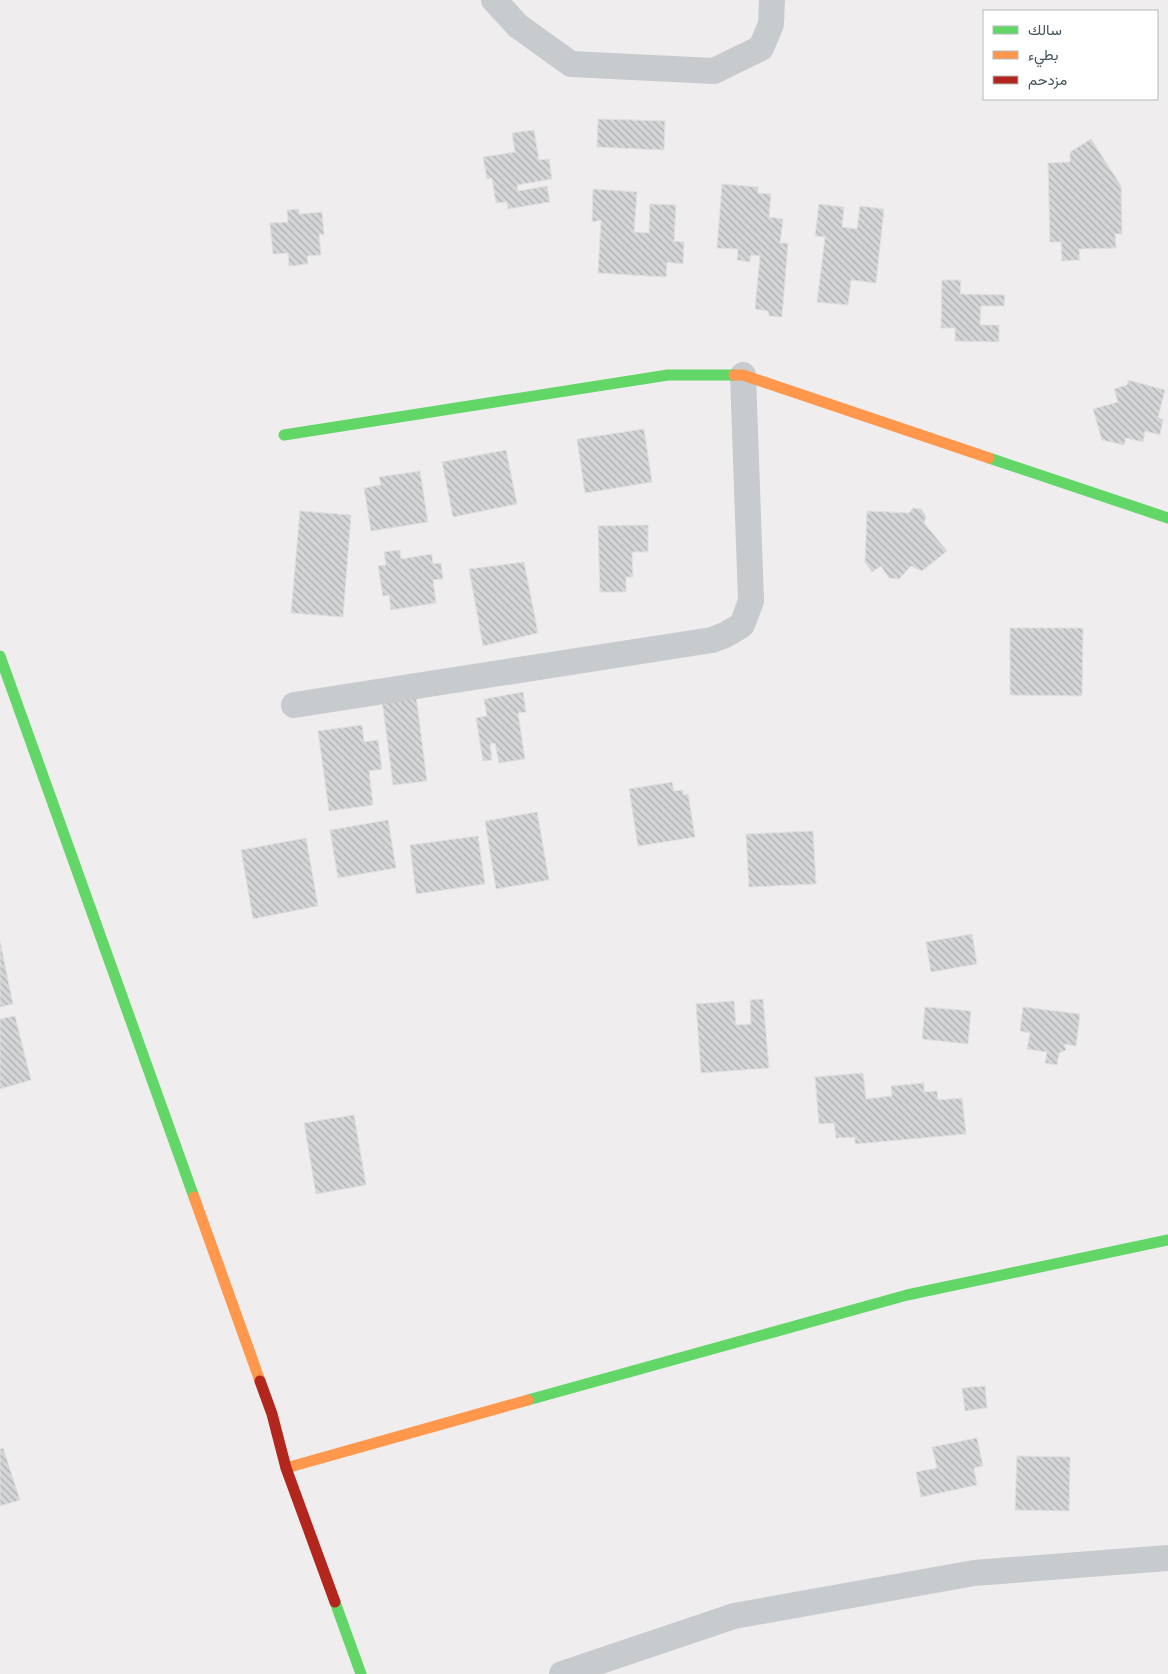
<svg xmlns="http://www.w3.org/2000/svg" width="1168" height="1674" font-family="Arial,Vazirmatn,sans-serif">
<style>
.building{fill:url(#building-back-hatch);stroke:#e0dfe1}
.lines{fill:none;stroke-linecap:round;stroke-linejoin:round}
.street{stroke:#c7cbcd;stroke-width:26}
.fast{stroke:#63d668;stroke-width:11}
.slow{stroke:#ff974d;stroke-width:11}
.jam{stroke:#b3261e;stroke-width:11}
</style>
<defs>
<pattern id="building-back-hatch" width="6" height="6" patternUnits="userSpaceOnUse" patternTransform="scale(1.25)"><rect width="6" height="6" fill="#d4d5d7"/><path d="M-1 5l2 2M0 0l6 6M5-1l2 2" fill="none" stroke="#aeafb1"/></pattern>
</defs>
<rect width="100%" height="100%" fill="#efedee"/>
<path class="building" d="M598,119L665,121L664,150L597,147Z
M534,130L539,160L549,159L552,179L517,185L518,191L547,186L550,202L508,209L507,202L496,203L492,178L487,179L483,157L515,152L512,133Z
M1091,139L1121,186L1122,234H1115L1116,248L1079,249L1080,260L1062,261L1061,242H1050L1048,163L1070,162V152Z
M722,184L758,187V193L771,194L769,217L783,219L780,243H788L782,317L769,316L768,311L755,309L760,256L751,255L750,262L737,260L738,249L717,248Z
M593,189L637,192L634,232L649,233L650,204L676,205L674,241L684,242L683,264L667,262L666,277L598,273L601,220L592,222Z
M819,204L844,207L842,227L857,229L860,206L884,209L876,283L851,280L848,305L817,302L825,237L815,236Z
M299,209V214L322,212L324,235L319,234L321,255L307,256L308,264L289,266L288,253L273,254L270,223L288,222L287,210Z
M942,280H961L960,294L1005,295L1004,306H981L980,325H999V342L955,341V328H941Z
M1128,380L1165,390L1158,417L1163,420L1160,435L1145,431L1143,442L1126,438L1124,445L1102,440L1093,409L1118,402L1114,389L1127,385Z
M644,429L652,482L585,493L577,439Z
M506,450L517,504L453,517L442,462Z
M420,471L428,522L371,531L364,488L381,485L379,477Z
M913,508L921,509L926,516L924,523L947,551L922,571L911,566L899,579L889,578L881,566L872,572L865,562L867,511L909,513Z
M300,511L351,515L343,617L291,613Z
M648,525V552H632L633,577H626V592H600L598,526Z
M400,550L401,559L432,554L433,564L441,563L443,579L433,580L436,603L391,610L389,595L383,596L378,566L386,565L384,552Z
M524,562L538,633L483,646L469,569Z
M1010,628H1083L1082,696L1010,695Z
M523,692L526,712L518,713L525,759L499,763L495,743L490,744L492,760L483,761L476,718L487,716L484,699Z
M416,696L427,781L393,785L382,700Z
M362,725L364,742L378,740L382,769L369,771L373,805L329,811L318,731Z
M672,782L674,791L683,790V795L688,794L695,837L638,846L629,789Z
M537,812L549,880L496,889L485,821Z
M388,820L396,868L338,878L330,830Z
M813,831L816,884L749,887L746,834Z
M478,836L485,884L416,894L410,845Z
M306,838L318,906L253,919L241,850Z
M972,934L977,964L931,972L926,942Z
M0,941L13,1004L0,1007Z
M763,999L769,1068L701,1073L696,1004L734,1001L736,1025L751,1024L750,1000Z
M925,1007L971,1011L968,1044L922,1039Z
M1023,1007L1080,1014L1076,1046L1064,1044L1066,1050L1059,1053L1057,1065L1045,1063L1047,1052L1027,1049L1030,1033L1020,1031Z
M15,1016L31,1080L0,1089V1019Z
M863,1073L866,1099L892,1096L891,1086L924,1083V1092L937,1091L938,1100L962,1098L966,1134L855,1144V1137L836,1138L834,1123L819,1124L815,1077Z
M354,1115L366,1185L316,1194L304,1123Z
M985,1386L987,1408L965,1411L962,1388Z
M977,1438L983,1466L974,1468L977,1485L921,1497L916,1472L937,1468L932,1447Z
M3,1448L20,1500L0,1506V1449Z
M1017,1456L1070,1457L1069,1511L1015,1510Z"/>
<g class="lines">
<path class="street" d="M494,0L518,26L571,64L714,71L761,48L771,24L772,0
M294,705L712,640L725,635L742,625L751,601L743,375
M562,1674L734,1616L974,1573L1168,1558"/>
<path class="fast" d="M284,435L668,375H734
M989,458L1168,518
M0,656L194,1197
M528,1400L907,1295L1168,1240
M335,1602L361,1674"/>
<path class="slow" d="M734,375H743L989,458
M194,1197L260,1381
M286,1468L528,1400"/>
<path class="jam" d="M260,1381L272,1414L286,1468L335,1602"/>
</g>
<rect x="983" y="10" width="175" height="90" fill="#ffffff" stroke="#b5babd"/>
<rect x="993" y="26" width="25" height="8" fill="#63d668" stroke="#b5babd"/>
<text x="1028" y="35" font-size="15" fill="#45535b">سالك</text>
<rect x="993" y="51" width="25" height="8" fill="#ff974d" stroke="#b5babd"/>
<text x="1028" y="60" font-size="15" fill="#45535b">بطيء</text>
<rect x="993" y="76" width="25" height="8" fill="#b3261e" stroke="#b5babd"/>
<text x="1028" y="85" font-size="15" fill="#45535b">مزدحم</text>
</svg>
